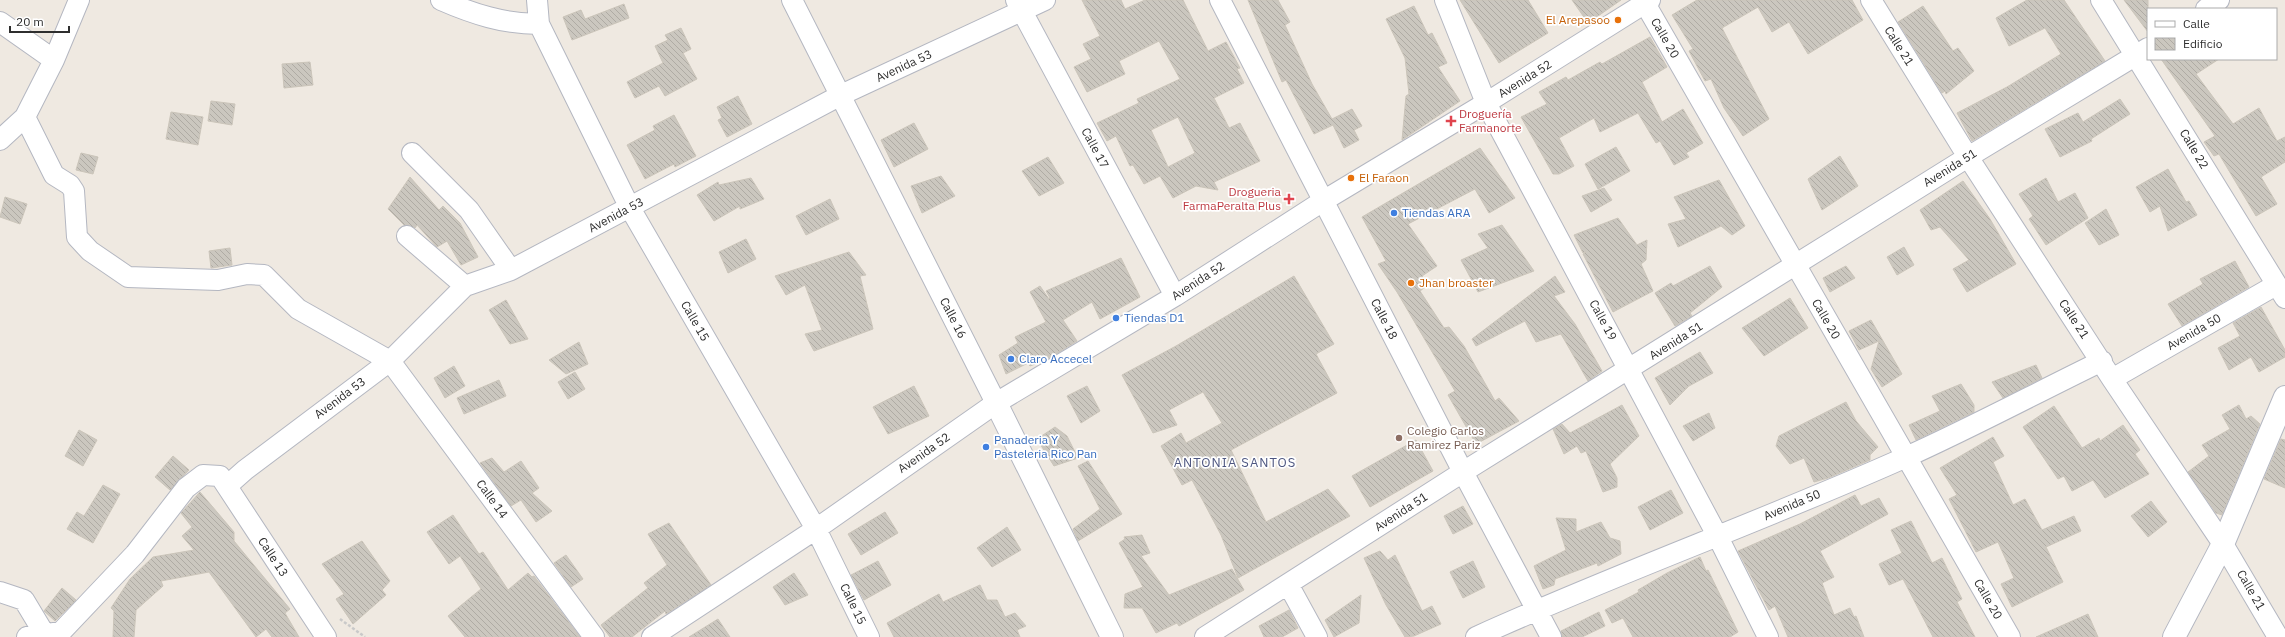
<svg xmlns="http://www.w3.org/2000/svg" width="2285" height="637" font-family="'IBM Plex Sans',sans-serif">
<style>
.building{fill:url(#building-back-hatch);stroke:#cbc5ba;fill-rule:evenodd}
.lines{fill:none;stroke-linecap:round;stroke-linejoin:round}
.minor-casing{stroke:#b4b7c1;stroke-width:22}
.tertiary-casing{stroke:#b4b7c1;stroke-width:24}
.path{stroke:#c9c9c9;stroke-width:2.5;stroke-dasharray:3 2;stroke-linecap:butt}
.minor{stroke:#fff;stroke-width:20}
.tertiary{stroke:#fff;stroke-width:22}
.food-dot{fill:#e8710a;stroke:#fff;stroke-width:1.5}
.health-dot{fill:#e0444e;stroke:#fff;stroke-width:1.5}
.shop-dot{fill:#3f7fe0;stroke:#fff;stroke-width:1.5}
.education-dot{fill:#8d6e63;stroke:#fff;stroke-width:1.5}
.labels{text-anchor:middle;stroke-width:3.5;stroke-linejoin:round;paint-order:stroke}
.food-label{font-size:12px;fill:#c56008;stroke:#fff;text-anchor:start}
.street-label{font-size:12px;fill:#2e2e2e;stroke:#fff}
.health-label{font-size:12px;fill:#be3a42;stroke:#fff;text-anchor:start}
.shop-label{font-size:12px;fill:#366cbe;stroke:#fff;text-anchor:start}
.education-label{font-size:12px;fill:#785e54;stroke:#fff;text-anchor:start}
.neighbourhood-label{font-size:13px;letter-spacing:1px;fill:#4d5680;stroke:#fff}
</style>
<defs>
<pattern id="building-back-hatch" width="6" height="6" patternUnits="userSpaceOnUse"><rect width="6" height="6" fill="#cbc7bf"/><path d="M-1 5l2 2M0 0l6 6M5-1l2 2" fill="none" stroke="#afaba4"/></pattern>
</defs>
<rect width="100%" height="100%" fill="#efe9e1"/>
<path class="building" d="M1082,0H1121L1125,9L1145,0H1183L1208,51L1226,42L1240,68L1237,69L1244,83L1214,98L1229,128L1240,123L1260,161L1214,182L1218,190L1196,186L1173,198L1160,176L1144,184L1133,165L1130,166L1116,136L1107,141L1097,123L1139,103L1137,99L1180,79L1159,41L1119,61L1125,74L1087,92L1074,67L1091,59L1083,44L1100,36ZM1178,117L1195,153L1168,167L1151,130Z
M1248,0H1278L1290,22L1285,25L1312,84L1332,119L1352,109L1362,126L1354,130L1359,140L1344,148L1333,125L1314,134L1286,80L1282,82Z
M1460,0H1528L1548,33L1499,63Z
M1572,0H1621L1588,23Z
M1697,0H1852L1863,20L1808,54L1789,22L1772,32L1758,7L1722,28L1769,119L1743,136L1724,108L1711,79L1705,81L1689,51L1693,49L1672,15Z
M2027,0H2064L2105,61L1972,141L1957,113L2007,87L2061,54L2045,28L2009,46L1996,18Z
M2124,0H2148V32Z
M624,4L629,18L572,40L563,17L581,10L585,19Z
M1414,6L1428,35L1432,33L1447,63L1438,67L1460,101L1402,140L1406,96L1409,94L1405,58L1386,19Z
M1923,6L1953,51L1958,48L1974,71L1946,94L1945,91L1942,93L1898,22Z
M681,28L691,49L683,53L697,79L665,96L659,86L635,98L627,82L663,63L655,46L668,40L665,35Z
M1650,37L1667,67L1642,82L1662,122L1683,109L1703,143L1686,153L1689,157L1674,165L1660,141L1656,143L1638,113L1600,132L1594,118L1559,138L1574,166L1559,174H1553L1521,117L1547,104L1539,92L1566,77L1568,80L1600,62L1602,64Z
M2161,59H2219L2196,74L2233,124L2259,108L2277,141L2285,137V162L2261,177L2277,204L2256,216L2219,154L2214,156L2204,142L2215,136Z
M310,62L313,85L284,88L282,64Z
M738,96L752,124L727,137L718,120L722,118L717,107Z
M2120,99L2130,114L2091,139L2092,141L2060,157L2045,129L2078,113L2083,122Z
M211,101L235,104L232,125L208,121Z
M171,112L203,117L198,145L166,139Z
M674,115L696,156L675,167L674,164L645,179L627,145L655,130L653,126Z
M914,123L928,149L894,167L881,140Z
M1616,147L1630,171L1598,189L1585,164Z
M1480,148L1515,198L1489,213L1475,189L1408,224L1437,266L1422,276L1428,285L1420,291L1444,328L1449,327L1464,346L1495,401L1499,398L1519,421L1476,444L1448,395L1455,391L1397,292L1378,264L1386,261L1362,217Z
M81,153L98,157L93,174L76,170Z
M1840,156L1858,186L1822,210L1808,179Z
M1048,157L1064,183L1039,196L1022,171Z
M2168,169L2186,202L2189,201L2197,215L2168,231L2160,206L2150,212L2136,187Z
M941,176L955,196L922,213L911,186Z
M410,177L439,210L443,206L460,223L478,257L461,265L447,241L437,247L417,225L415,228L404,225L388,209Z
M751,178L764,199L740,209V206L714,221L697,195L718,182L719,185Z
M2046,178L2058,202L2075,193L2088,218L2046,245L2029,219L2033,216L2019,194Z
M1719,180L1745,226L1732,235L1721,226L1678,247L1668,224L1686,219L1674,197Z
M1963,181L1990,219L2016,264L1967,292L1953,269L1969,260L1940,227L1931,230L1920,210Z
M1604,188L1612,200L1591,212L1582,196Z
M5,197L27,204L20,224L0,217Z
M830,199L839,219L806,235L796,216Z
M2106,209L2119,235L2099,245L2085,223Z
M1618,218L1637,245L1647,240L1646,260L1641,264L1653,291L1613,312L1583,254L1586,252L1583,253L1574,235Z
M1502,225L1534,271L1478,292L1461,260L1488,248L1478,234Z
M746,239L756,259L728,273L719,252Z
M1904,247L1914,265L1897,275L1887,257Z
M230,248L232,265L211,268L209,251Z
M849,252L866,275L860,276L873,329L814,351L805,334L822,330L805,285L786,295L775,276Z
M1121,258L1140,297L1100,319L1092,302L1063,320L1077,341L1048,359L1030,366L1028,363L1006,374L999,355L1018,343L1015,337L1046,322L1030,292L1040,286L1049,299L1050,298L1046,291Z
M2235,261L2249,287L2182,326L2168,304L2203,284L2200,279Z
M1710,266L1722,287L1690,313L1692,316L1675,326L1655,293L1671,283L1673,286Z
M1846,266L1855,278L1830,292L1823,278Z
M1294,276L1334,344L1316,354L1337,393L1231,450L1266,522L1328,489L1350,516L1238,578L1221,535L1192,480L1182,485L1161,446L1181,433L1186,443L1222,423L1203,392L1169,410L1177,425L1153,433L1122,375L1176,346Z
M1555,276L1565,292L1554,296L1575,324L1602,371L1588,381L1561,334L1536,342L1525,321L1476,346L1472,339Z
M1790,298L1808,328L1764,356L1742,328Z
M506,300L528,339L510,344L489,310Z
M2261,307L2285,350V357L2259,372L2251,357L2229,370L2218,348L2240,336L2233,323Z
M1871,320L1902,374L1882,387L1871,369L1879,341L1859,350L1849,331Z
M579,342L588,364L566,374L549,360Z
M1700,352L1713,373L1689,386L1670,405L1655,378Z
M2036,365L2042,378L2003,398L1992,382Z
M454,366L465,386L445,398L434,378Z
M575,372L585,389L568,399L558,382Z
M499,380L506,396L464,414L457,398Z
M1961,384L1974,405V412L1916,440L1909,425L1940,411L1932,396Z
M914,386L929,416L888,434L873,407Z
M1087,386L1100,411L1081,423L1067,396Z
M1846,402L1856,421L1878,447L1870,455V460L1828,478L1814,482L1804,458L1790,464L1776,446L1779,436Z
M1622,405L1639,436L1608,466L1610,464L1617,478V487L1603,492L1586,451L1581,453L1577,446L1564,454L1553,429L1562,424L1570,433Z
M2239,405L2246,419L2251,416L2260,424L2222,515L2216,513L2188,472L2209,456L2202,445L2230,429L2222,415Z
M2054,406L2082,448L2099,438L2100,441L2123,425L2140,450L2135,454L2149,474L2105,498L2093,480L2072,491L2064,476L2058,479L2023,427Z
M1709,413L1715,428L1693,441L1683,426Z
M1055,427L1067,436L1078,458L1054,466L1037,439Z
M79,430L97,440L83,466L65,456Z
M1993,437L2004,456L1993,462L2013,505L2025,499L2042,530L2074,516L2081,531L2046,547L2063,582L2012,607L2001,584L2014,578L1998,542L1976,552L1949,499L1957,495L1940,468Z
M2281,439L2285,440V488L2264,479Z
M1416,440L1433,471L1370,507L1352,476Z
M173,456L189,470L170,490L155,477Z
M492,458L504,472L521,461L539,488L532,493L552,511L536,522L521,500L511,506L480,463Z
M1088,461L1122,514L1078,541L1073,529L1100,509L1078,466Z
M103,485L120,494L93,543L67,529L77,512L84,516Z
M1671,490L1683,513L1650,530L1638,507Z
M200,492L234,532V541L290,609L285,613L299,637H272L266,629L256,637L209,572L161,581L163,586L136,610L134,637H113L114,611L111,608L130,579L153,557L194,550L182,536L192,527L181,513Z
M1855,495L1861,506L1879,498L1888,514L1820,551L1834,577L1822,583L1834,615L1850,608L1854,617L1856,616L1864,637H1788L1775,606L1769,610L1738,551L1800,524Z
M2151,501L2167,522L2148,537L2131,516Z
M1463,506L1473,524L1453,534L1444,516Z
M885,512L898,533L861,555L848,534Z
M453,515L479,554L483,552L508,590L528,573L532,577L534,576L580,637H465L448,616L481,589L460,556L449,564L427,532Z
M1556,518L1576,519V532L1601,522L1610,538L1620,541L1621,554L1598,566L1597,563L1555,579L1554,585L1543,589L1534,566L1566,550Z
M1911,521L1932,563L1942,558L1962,599L1957,602L1975,637H1933L1903,579L1889,585L1879,564L1902,553L1891,530Z
M669,523L711,585L666,614L665,611L632,637H610L601,625L648,588L644,583L667,565L648,534Z
M1007,527L1021,550L992,567L977,548Z
M1142,535L1150,553L1141,556L1169,595L1232,569L1244,590L1179,626L1177,623L1156,633L1142,608H1124L1125,594L1143,587L1119,543L1125,539L1124,537Z
M362,541L390,581L382,590L386,595L353,624L336,599L344,594L322,564Z
M1380,551L1388,560L1395,555L1422,611L1432,606L1441,624L1414,636L1405,637L1386,605L1364,558Z
M566,555L583,579L571,587L554,563Z
M1700,557L1706,571L1708,570L1738,632L1730,637H1633L1623,618L1612,623L1605,610L1639,592L1638,590L1667,573Z
M878,561L891,585L864,600L851,575Z
M1473,561L1485,587L1463,598L1450,572Z
M794,573L808,595L785,605L773,587Z
M980,585L987,600H997L1005,617L1015,613L1026,626L1017,630L1020,637H894L887,623L939,594L943,602Z
M62,588L76,600L55,621L44,611Z
M1361,595L1359,623L1334,637L1325,620Z
M1289,610L1298,628L1282,637H1264L1259,626Z
M1599,612L1605,626L1582,637H1562L1561,631Z
M2088,614L2098,637H2036Z
M718,619L730,637H689Z"/>
<g class="lines">
<g class="minor-casing">
<path id="minor" d="M441,0C473,14 504,24 539,24
M537,0L539,24L630,208L816,529L869,637
M792,0L996,403
M1016,0L1175,296
M1220,0L1463,472L1551,637
M1445,0L1486,103L1718,537L1768,637
M1643,0L2010,637
M1871,0L1968,157L2112,379L2223,544L2278,637
M2101,0L2285,298
M2206,9L2219,0
M0,22L54,60
M25,117L54,175L70,185L74,191L77,237L90,251L128,277L218,280L247,274L264,275L298,309L390,361L594,637
M0,140L25,117L54,60L79,0
M412,153L469,210L511,270
M407,236L465,286
M2112,379L2276,285
M227,486L245,470L390,361L465,286L511,270L841,95L1045,0
M1288,584L1317,637
M0,592L24,600L45,635
M27,637L61,632L135,554L186,488L203,475L220,476L326,637
M652,637L816,529L996,403L1175,296L1323,201L1486,103L1650,0
M1205,637L1463,472L1968,157L2148,48
M1476,637C1617,573 1763,521 1904,458C1971,428 2036,393 2102,361"/>
</g>
<g class="tertiary-casing">
<path id="tertiary" d="M996,403L1112,637
M2174,637L2223,544L2285,397"/>
</g>
<path class="path" d="M340,619L365,637"/>
<use href="#minor" class="minor"/>
<use href="#tertiary" class="tertiary"/>
</g>
<g class="food-dot">
<circle cx="1618" cy="20" r="4"/>
<circle cx="1351" cy="178" r="4"/>
<circle cx="1411" cy="283" r="4"/>
</g>
<g class="health-dot">
<path d="M1449 115h4v4h4v4h-4v4h-4v-4h-4v-4h4z"/>
<path d="M1287 193h4v4h4v4h-4v4h-4v-4h-4v-4h4z"/>
</g>
<g class="shop-dot">
<circle cx="1394" cy="213" r="4"/>
<circle cx="1116" cy="318" r="4"/>
<circle cx="1011" cy="359" r="4"/>
<circle cx="986" cy="447" r="4"/>
</g>
<circle class="education-dot" cx="1399" cy="438" r="4"/>
<g class="labels">
<g class="food-label">
<text x="1610" y="24" text-anchor="end">El Arepasoo</text>
<text x="1359" y="182">El Faraon</text>
<text x="1419" y="287">Jhan broaster</text>
</g>
<g class="street-label">
<text transform="translate(1665 38) rotate(60)" y="4">Calle 20</text>
<text transform="translate(1899 46) rotate(58)" y="4">Calle 21</text>
<text transform="translate(904 66) rotate(-25)" y="4">Avenida 53</text>
<text transform="translate(1525 79) rotate(-32)" y="4">Avenida 52</text>
<text transform="translate(1095 148) rotate(62)" y="4">Calle 17</text>
<text transform="translate(2194 149) rotate(59)" y="4">Calle 22</text>
<text transform="translate(1950 168) rotate(-32)" y="4">Avenida 51</text>
<text transform="translate(616 215) rotate(-28)" y="4">Avenida 53</text>
<text transform="translate(1198 281) rotate(-33)" y="4">Avenida 52</text>
<text transform="translate(953 318) rotate(63)" y="4">Calle 16</text>
<text transform="translate(1384 319) rotate(63)" y="4">Calle 18</text>
<text transform="translate(1826 319) rotate(60)" y="4">Calle 20</text>
<text transform="translate(2074 319) rotate(57)" y="4">Calle 21</text>
<text transform="translate(1603 320) rotate(62)" y="4">Calle 19</text>
<text transform="translate(695 321) rotate(60)" y="4">Calle 15</text>
<text transform="translate(2194 332) rotate(-30)" y="4">Avenida 50</text>
<text transform="translate(1676 341) rotate(-32)" y="4">Avenida 51</text>
<text transform="translate(340 398) rotate(-37)" y="4">Avenida 53</text>
<text transform="translate(924 453) rotate(-35)" y="4">Avenida 52</text>
<text transform="translate(492 499) rotate(54)" y="4">Calle 14</text>
<text transform="translate(1792 505) rotate(-23)" y="4">Avenida 50</text>
<text transform="translate(1401 512) rotate(-33)" y="4">Avenida 51</text>
<text transform="translate(273 557) rotate(57)" y="4">Calle 13</text>
<text transform="translate(2251 590) rotate(60)" y="4">Calle 21</text>
<text transform="translate(1988 599) rotate(60)" y="4">Calle 20</text>
<text transform="translate(853 604) rotate(64)" y="4">Calle 15</text>
</g>
<g class="health-label">
<text x="1459" y="118">Droguería<tspan x="1459" dy="14">Farmanorte</tspan></text>
<text x="1281" y="196" text-anchor="end">Drogueria<tspan x="1281" dy="14">FarmaPeralta Plus</tspan></text>
</g>
<g class="shop-label">
<text x="1402" y="217">Tiendas ARA</text>
<text x="1124" y="322">Tiendas D1</text>
<text x="1019" y="363">Claro Accecel</text>
<text x="994" y="444">Panaderia Y<tspan x="994" dy="14">Pasteleria Rico Pan</tspan></text>
</g>
<g class="education-label">
<text x="1407" y="435">Colegio Carlos<tspan x="1407" dy="14">Ramirez Pariz</tspan></text>
</g>
<g class="neighbourhood-label">
<text x="1235" y="467">ANTONIA SANTOS</text>
</g>
</g>
<rect x="2147" y="8" width="130" height="52" fill="#ffffff" stroke="#ababab"/>
<rect x="2155" y="21" width="20" height="6" fill="#ffffff" stroke="#ababab"/>
<text x="2183" y="28" font-size="12" fill="#2e2e2e">Calle</text>
<rect x="2155" y="38" width="20" height="12" fill="url(#building-back-hatch)" stroke="#ababab"/>
<text x="2183" y="48" font-size="12" fill="#2e2e2e">Edificio</text>
<path d="M10 26v6h59v-6" fill="none" stroke="#2e2e2e" stroke-width="2"/>
<text x="16" y="26" font-size="12" fill="#2e2e2e" stroke="#ffffff" stroke-width="3" paint-order="stroke">20 m</text>
</svg>
